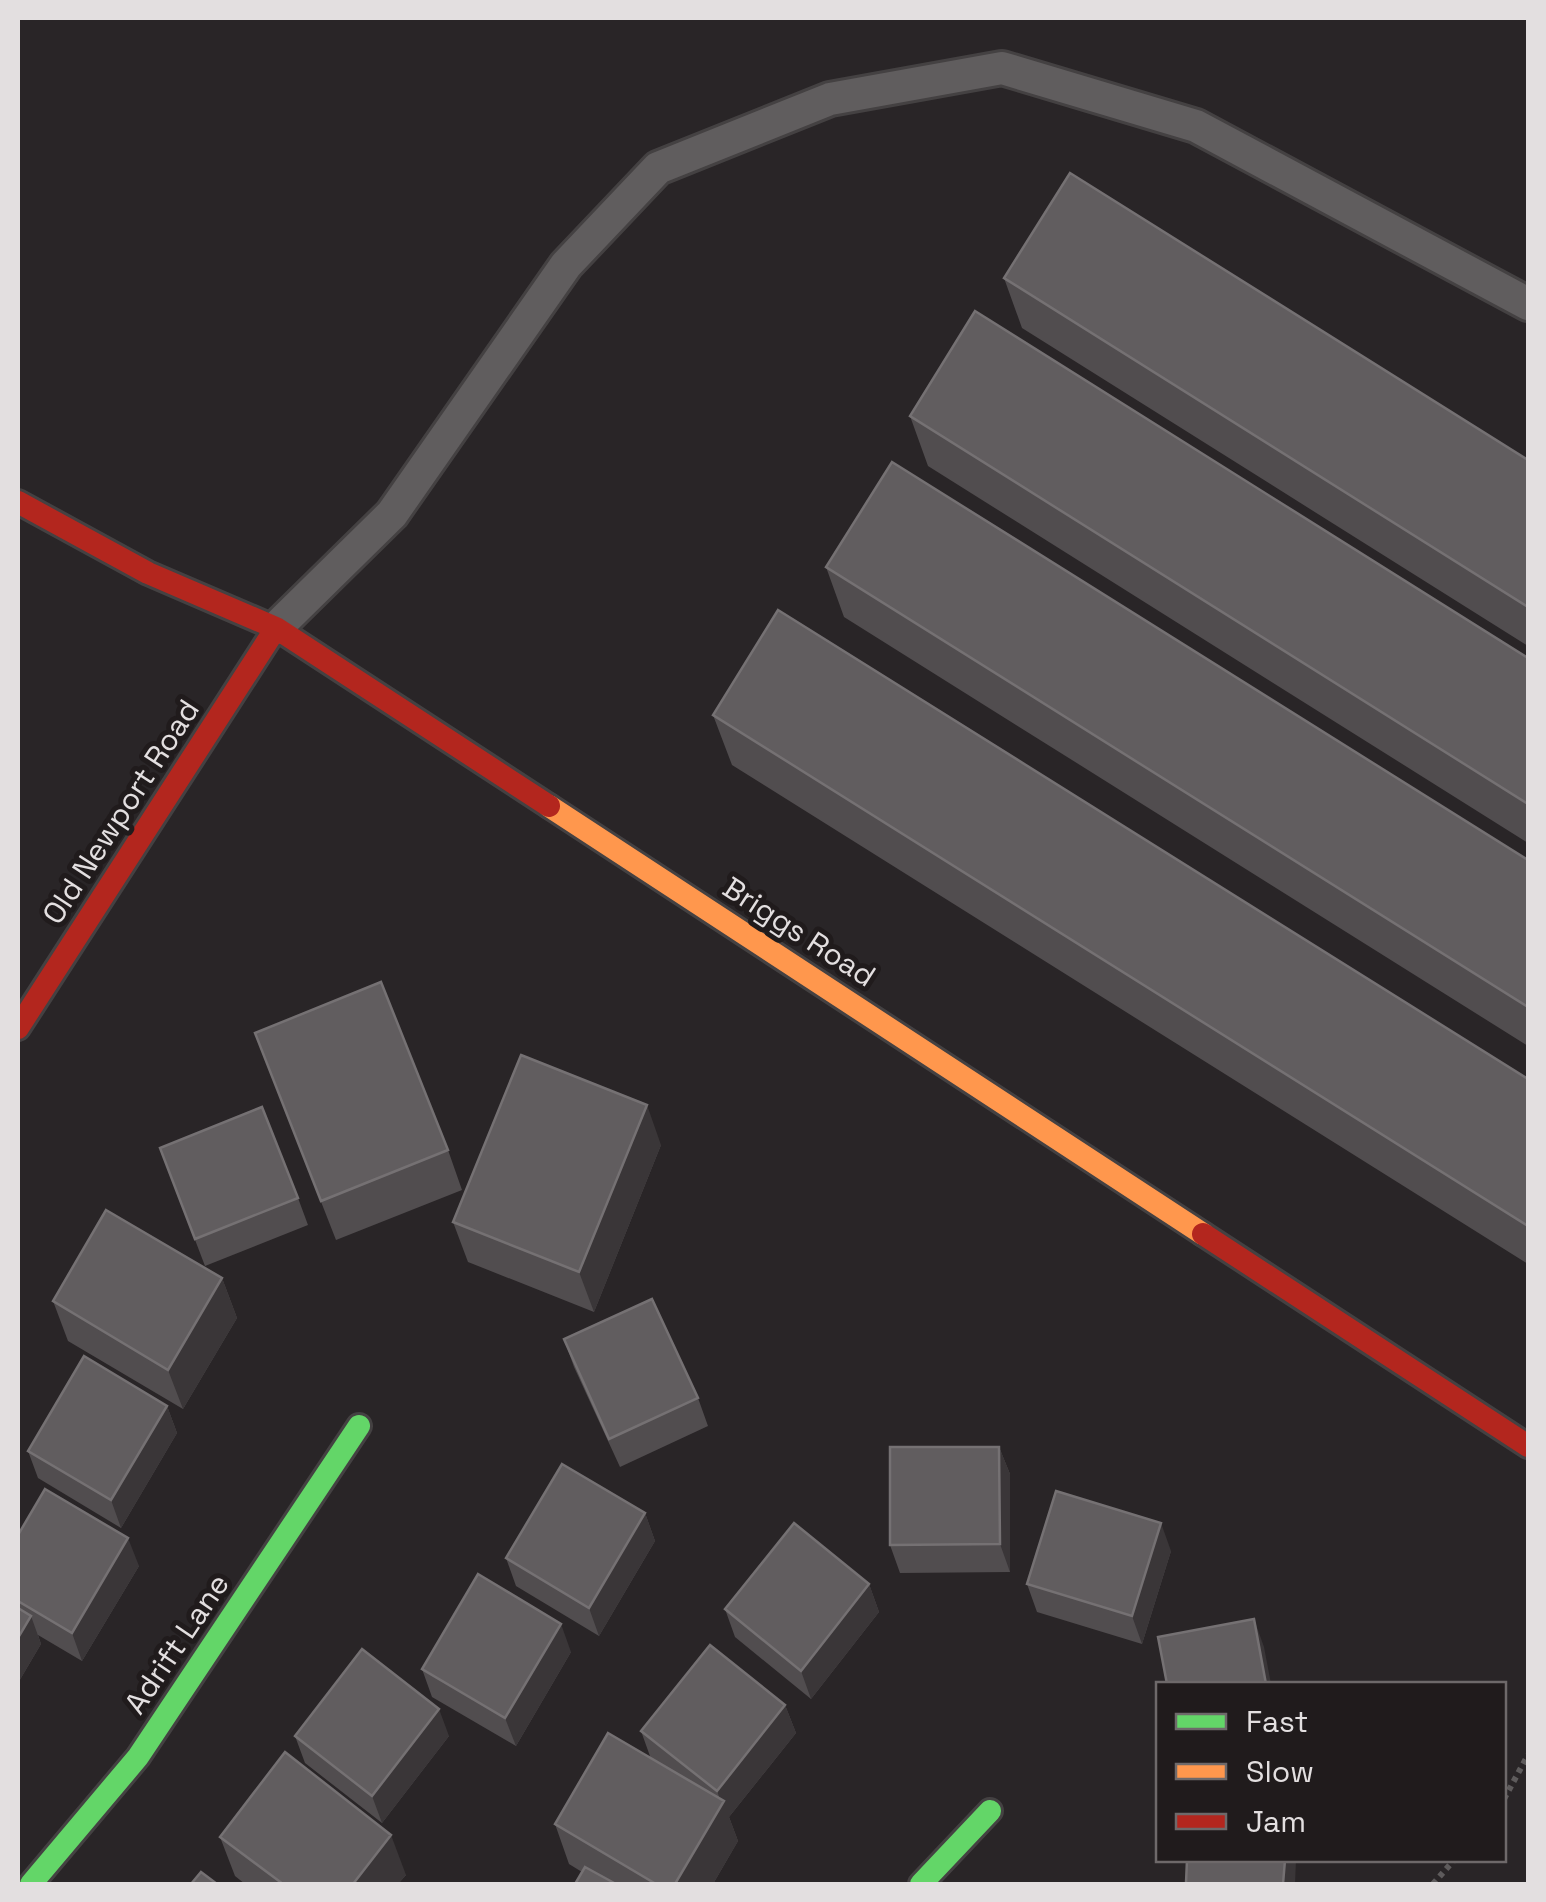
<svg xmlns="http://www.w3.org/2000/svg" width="1546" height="1902" font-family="'Space Grotesk',sans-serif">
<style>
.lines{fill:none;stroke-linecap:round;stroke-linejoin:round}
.lane-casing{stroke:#444142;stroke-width:38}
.fast-casing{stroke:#444142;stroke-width:28}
.slow-casing{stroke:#444142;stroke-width:28}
.jam-casing{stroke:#444142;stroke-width:28}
.path{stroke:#5e5b5c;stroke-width:6;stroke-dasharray:5 5;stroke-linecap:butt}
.lane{stroke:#605d5e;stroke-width:32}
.fast{stroke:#63d668;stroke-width:22}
.slow{stroke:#ff974d;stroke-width:22}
.jam{stroke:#b3261e;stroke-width:22}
.wall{fill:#514d4f}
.shaded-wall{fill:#3a3638}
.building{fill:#615d5f;stroke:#757173;stroke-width:2.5}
.labels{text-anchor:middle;stroke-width:10;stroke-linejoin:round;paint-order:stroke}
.street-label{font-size:30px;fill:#e3dfe0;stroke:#201b1c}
</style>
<rect width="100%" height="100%" fill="#292527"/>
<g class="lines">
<g class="lane-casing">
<path id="lane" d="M276,628L392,514L566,265L658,168L830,99L1002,68L1196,126L1528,304"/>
</g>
<g class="fast-casing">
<path id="fast" d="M31,1884L138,1757L359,1426
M921,1884L990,1811"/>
</g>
<g class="slow-casing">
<path id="slow" d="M549,806L1203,1234"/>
</g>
<g class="jam-casing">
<path id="jam" d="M18,502L148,573L276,628L549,806
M18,1028L276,628
M1203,1234L1528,1446"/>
</g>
<path class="path" d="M1504,1799L1528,1755
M1433,1884L1454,1860"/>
<use href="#lane" class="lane"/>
<use href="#fast" class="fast"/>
<use href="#slow" class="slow"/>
<use href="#jam" class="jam"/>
</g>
<path class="wall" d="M1004,278L1528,460V646L1022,328Z
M910,416L1528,658V843L928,466Z
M826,567L1528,860V1046L844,617Z
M713,715L1528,1079V1264L732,765Z
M255,1033L448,1150L462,1190L336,1240Z
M661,1145L594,1312L468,1262L453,1222Z
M160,1148L298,1198L308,1225L205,1266Z
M222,1278L237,1318L183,1409L68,1341L53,1301Z
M564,1339L698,1398L708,1426L620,1467L574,1367Z
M167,1406L177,1433L121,1528L38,1478L28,1451Z
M999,1447L1010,1474V1572L900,1573L890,1545Z
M645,1513L655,1541L599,1636L516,1586L506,1558Z
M18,1535L139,1566L82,1661L38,1635L41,1644L18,1683Z
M1171,1551L1142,1644L1037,1612L1027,1584Z
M869,1584L879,1612L811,1699L735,1637L725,1609Z
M571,1652L516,1746L432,1697L422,1669Z
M785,1705L796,1733L729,1817L738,1841L713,1884H575L582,1872L569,1864L555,1824L651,1759L641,1731Z
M295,1736H449L382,1823L305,1763Z
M220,1837L406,1875L398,1884H245L235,1876Z"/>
<path class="shaded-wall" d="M647,1105L661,1145L594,1312L579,1272Z
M222,1278L237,1318L183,1409L168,1370Z
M167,1406L177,1433L121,1528L111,1500Z
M999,1447L1010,1474V1572L1000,1544Z
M645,1513L655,1541L599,1636L589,1608Z
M1161,1523L1171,1551L1142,1644L1132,1616Z
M128,1538L139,1566L82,1661L72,1633Z
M869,1584L879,1612L811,1699L801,1671Z
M31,1616L41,1644L18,1683V1638Z
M1254,1619L1264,1647L1271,1684H1266Z
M561,1624L571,1652L516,1746L505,1718Z
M785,1705L796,1733L729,1817L738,1841L713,1884H675L722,1805L717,1791Z
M439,1709L449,1736L382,1823L372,1796Z
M391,1835L406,1875L398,1884H353Z
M1285,1860H1296L1295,1884H1283Z"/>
<path class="building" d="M1070,173L1528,460V607L1004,278Z
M975,311L1528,658V804L910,416Z
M892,462L1528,860V1007L826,567Z
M778,610L1528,1079V1226L713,715Z
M381,982L448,1150L321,1201L255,1033Z
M521,1055L647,1105L579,1272L453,1222Z
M262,1107L298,1198L195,1239L160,1148Z
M106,1210L222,1278L168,1370L53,1301Z
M652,1299L698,1398L609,1439L564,1339Z
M84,1356L167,1406L111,1500L28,1451Z
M890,1447H999L1000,1544L890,1545Z
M562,1464L645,1513L589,1608L506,1558Z
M45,1489L128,1538L72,1633L18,1601V1535Z
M1056,1491L1161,1523L1132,1616L1027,1584Z
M794,1523L869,1584L801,1671L725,1609Z
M478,1574L561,1624L505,1718L422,1669Z
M18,1608L31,1616L18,1638Z
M1254,1619L1266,1684H1167L1158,1637Z
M710,1645L785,1705L717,1791L641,1731Z
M362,1649L439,1709L372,1796L295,1736Z
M608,1733L724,1801L675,1884H656L555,1824Z
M285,1752L391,1835L353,1884H283L220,1837Z
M1187,1860H1285L1283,1884L1186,1883Z
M585,1867L616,1884H575Z
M201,1872L217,1884H191Z"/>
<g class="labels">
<g class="street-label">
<text transform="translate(121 812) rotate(-57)" y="10">Old Newport Road</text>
<text transform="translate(799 932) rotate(33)" y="10">Briggs Road</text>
<text transform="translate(177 1644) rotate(-56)" y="10">Adrift Lane</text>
</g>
</g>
<rect width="1546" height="1902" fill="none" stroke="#e3dfe0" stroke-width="40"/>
<rect x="1156" y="1682" width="350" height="180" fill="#201b1c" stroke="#6e696a" stroke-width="2.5"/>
<rect x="1176" y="1714" width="50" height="15" fill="#63d668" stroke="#6e696a" stroke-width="2.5"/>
<text x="1246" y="1732" font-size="30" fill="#e3dfe0">Fast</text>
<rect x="1176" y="1764" width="50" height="15" fill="#ff974d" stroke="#6e696a" stroke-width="2.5"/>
<text x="1246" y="1782" font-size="30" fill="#e3dfe0">Slow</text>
<rect x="1176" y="1814" width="50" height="15" fill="#b3261e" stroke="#6e696a" stroke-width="2.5"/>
<text x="1246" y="1832" font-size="30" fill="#e3dfe0">Jam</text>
</svg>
